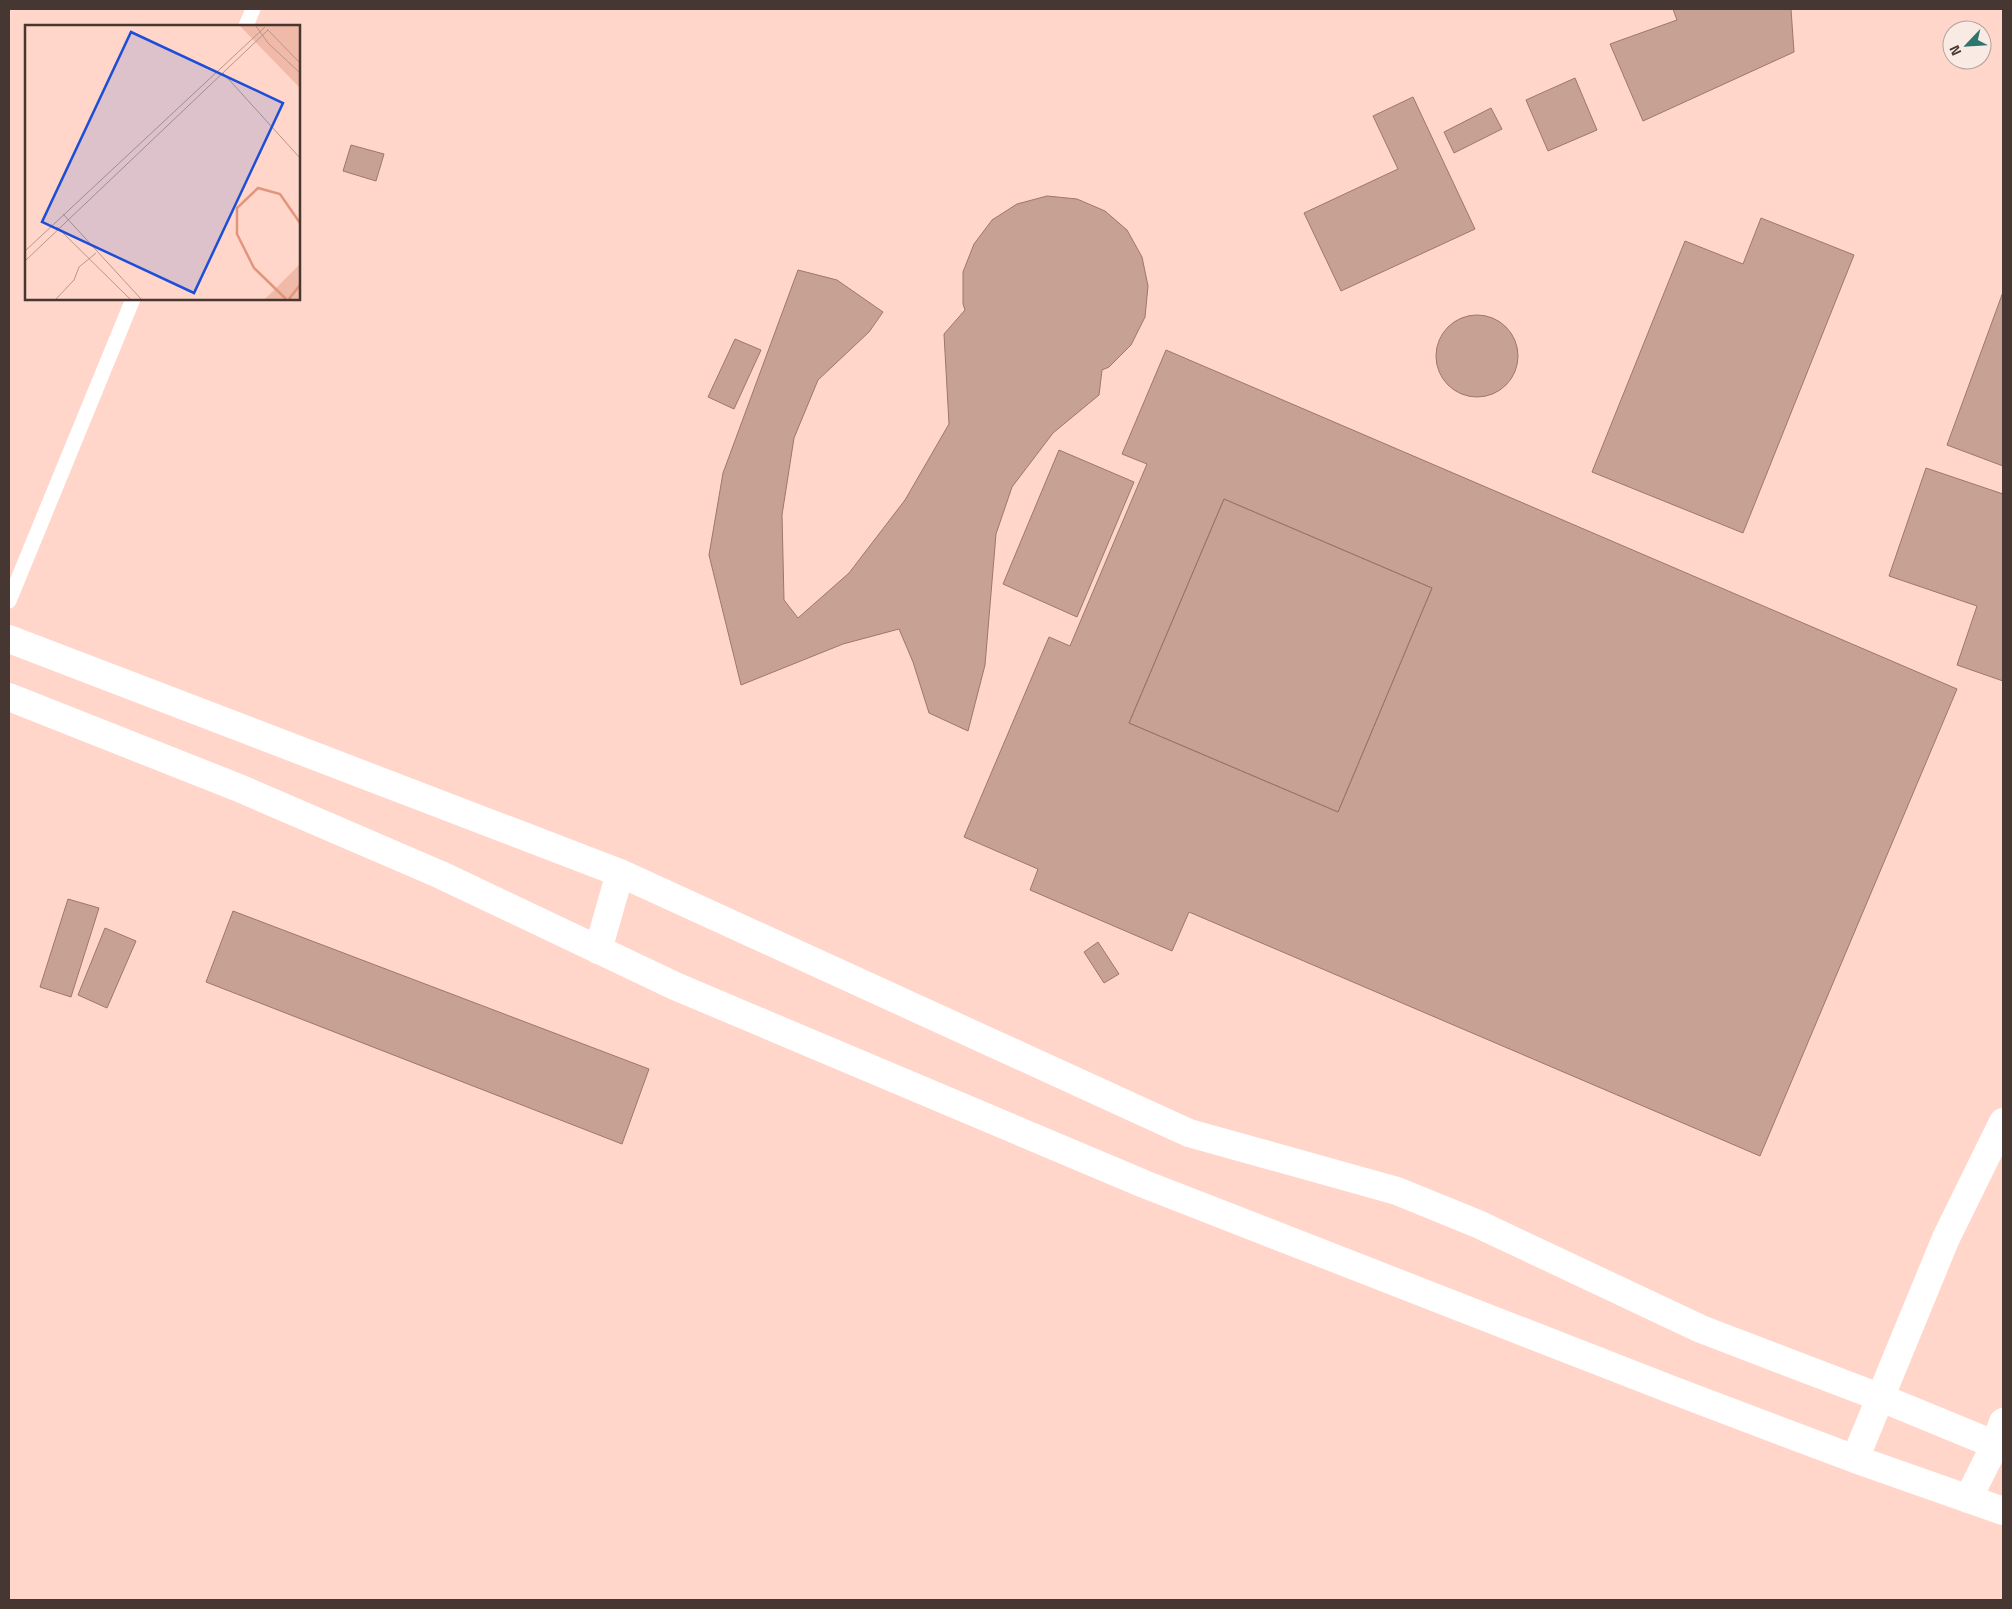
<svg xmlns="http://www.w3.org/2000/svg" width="2012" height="1609" font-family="'Titillium Web',sans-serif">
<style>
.building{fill:#c8a195;stroke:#9c786c;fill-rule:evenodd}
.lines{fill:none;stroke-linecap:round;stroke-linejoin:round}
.lane{stroke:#fff;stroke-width:15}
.secondary{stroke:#fff;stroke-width:28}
.inset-river{fill:none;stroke:#e1957d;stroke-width:2.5}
.inset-road{fill:none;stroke:#b5968d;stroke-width:1}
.view{fill:#1d4ed8;fill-opacity:0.15;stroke:#1d4ed8;stroke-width:2.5}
.inset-edge{fill:none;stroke:#473732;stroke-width:2.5}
</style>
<rect width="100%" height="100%" fill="#ffd6c9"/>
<path class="building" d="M1673,9H1791L1794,52L1643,121L1610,44L1677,20Z
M1575,78L1597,130L1548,151L1526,100Z
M1413,97L1475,229L1341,291L1304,213L1398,169L1373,116Z
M1491,108L1502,129L1454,153L1444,132Z
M351,145L384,154L376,181L343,171Z
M1047,196L1077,199L1105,211L1127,230L1142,257L1148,286L1145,317L1131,345L1109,367L1102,370L1099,395L1053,433L1012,487L996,534L985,665L968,731L929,713L913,662L899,629L843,644L741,685L709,555L723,473L798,270L837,280L883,312L869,332L818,380L794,438L782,515L784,600L798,618L849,573L905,500L949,424L944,334L965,310L963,304V272L974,244L992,220L1017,204Z
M1761,218L1854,255L1743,533L1592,472L1685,241L1743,264Z
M2003,292V466L1947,445Z
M1436 356a41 41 0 1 1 82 0a41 41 0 1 1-82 0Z
M735,339L761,350L734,409L708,397Z
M1166,350L1957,689L1760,1156L1189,912L1172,951L1030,890L1038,869L964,837L1049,637L1070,646L1147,464L1122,454ZM1224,499L1432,588L1338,812L1129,723Z
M1059,450L1134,482L1077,617L1003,584Z
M1926,468L2003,494V681L1957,665L1977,606L1889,576Z
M1224,499L1432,588L1338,812L1129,723Z
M68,899L99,908L71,997L40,987Z
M233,911L649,1069L622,1144L206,982Z
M105,928L136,941L107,1008L78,995Z
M1098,942L1119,974L1104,983L1084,952Z"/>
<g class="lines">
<path class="lane" d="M246,26L253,9
M9,601L133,299"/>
<path class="secondary" d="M9,639L620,873L1189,1133L1397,1191L1478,1224L1701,1329L1879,1397L2003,1448
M9,697L239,788L441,875L675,986L1144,1184L1675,1391L1855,1459L2003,1511
M598,950L620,873
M1855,1459L1946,1238L2003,1122
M1968,1499L1995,1445L2003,1422"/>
</g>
<g transform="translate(25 25)">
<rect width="275" height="275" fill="#ffd6c9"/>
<path d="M215,1H275V63ZM275,239V274H240Z" fill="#f1b9a7"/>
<path class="inset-river" d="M261,274L229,243L212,209V183L233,163L255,169L275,198M264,274L275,260"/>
<path class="inset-road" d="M231,1L243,18L275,48M242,4L275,38M198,48L275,133M38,189L116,274M32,202L105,274M0,226L240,2M0,236L243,5M31,274L49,255L54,242L71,228"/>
<path class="view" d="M106,7L258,78L169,268L17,197Z"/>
<rect width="275" height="275" class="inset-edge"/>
</g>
<rect width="2012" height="1609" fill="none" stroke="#473732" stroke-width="20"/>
<g transform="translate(1967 45) rotate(245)"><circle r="24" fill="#faeae4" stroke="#b2a29d"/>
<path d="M0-4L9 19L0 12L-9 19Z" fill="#2d7670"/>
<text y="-8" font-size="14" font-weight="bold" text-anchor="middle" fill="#473732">N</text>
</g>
</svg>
